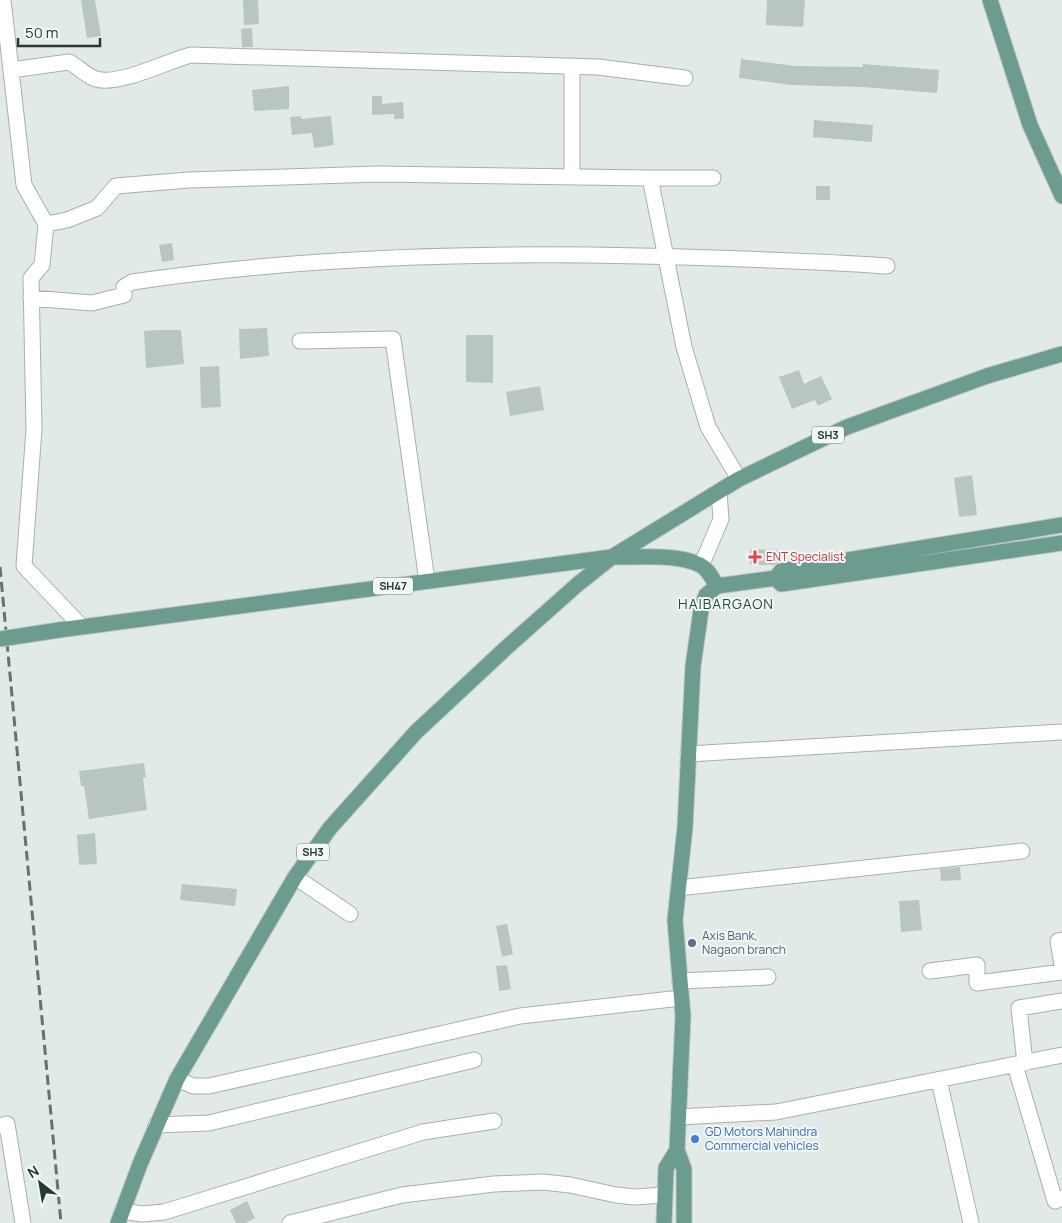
<svg xmlns="http://www.w3.org/2000/svg" width="1062" height="1223" font-family="Manrope,sans-serif">
<style>
.building{fill:#b8c5c0}
.lines{fill:none;stroke-linecap:round;stroke-linejoin:round}
.minor-casing{stroke:#a5b1ae;stroke-width:17}
.major-casing{stroke:#bdc4c2;stroke-width:17}
.minor{stroke:#fff;stroke-width:15}
.major{stroke:#6c9b8f;stroke-width:15}
.rail{stroke:#5f756f;stroke-width:3;stroke-dasharray:10 5;stroke-linecap:butt}
.major-bridge-casing{stroke:#bdc4c2;stroke-width:17;stroke-linecap:butt}
.major-bridge{stroke:#6c9b8f;stroke-width:15}
.health-dot{fill:#e0444e;stroke:#f2f7f5;stroke-width:2}
.service-dot{fill:#5c6f8a;stroke:#f2f7f5;stroke-width:2}
.shop-dot{fill:#3f7fe0;stroke:#f2f7f5;stroke-width:2}
.labels{text-anchor:middle;stroke-width:4;stroke-linejoin:round;paint-order:stroke}
.shield{fill:#f2f7f5;stroke:#62726e;stroke-width:1}
.shield-label{font-size:11px;font-weight:bold;fill:#243934}
.health-label{font-size:12px;fill:#be3a42;stroke:#f2f7f5;text-anchor:start}
.service-label{font-size:12px;fill:#4e5e75;stroke:#f2f7f5;text-anchor:start}
.shop-label{font-size:12px;fill:#366cbe;stroke:#f2f7f5;text-anchor:start}
.neighbourhood-label{font-size:14px;letter-spacing:1px;fill:#234940;stroke:#f2f7f5}
</style>
<rect width="100%" height="100%" fill="#e2eae7"/>
<path class="building" d="M81,0H95L101,36L87,38Z
M243,0H258L259,24L244,25Z
M767,0H805L803,27L766,25Z
M252,28L253,47H242L241,29Z
M741,59L795,66L863,67V64L939,70L937,93L863,87L791,85L739,78Z
M289,86V109L254,111L252,90Z
M372,96H382V104L403,102L404,119H394V114L372,115Z
M301,116V119L331,116L334,145L314,148L312,133L292,135L290,117Z
M814,120L873,125L872,142L813,137Z
M816,186H830V200H816Z
M172,243L174,260L162,262L159,245Z
M267,328L269,356L240,359L239,329Z
M160,330H181L184,364L146,368L144,331Z
M466,335H493V383L466,382Z
M219,366L221,407L201,408L200,367Z
M799,370L804,384L821,376L832,399L818,406L815,400L792,409L779,377Z
M540,386L544,410L510,416L506,392Z
M972,475L977,515L959,517L954,478Z
M750,549L779,550L778,562L774,565H750Z
M144,763L146,777L143,778L147,810L89,819L84,786H81L79,771Z
M95,833L97,864L79,865L77,835Z
M960,867L961,880L941,881L940,869Z
M182,884L237,889L235,906L180,900Z
M919,900L922,930L901,932L899,901Z
M507,924L513,954L502,957L496,926Z
M507,965L511,989L499,991L496,966Z
M247,1201L255,1218L246,1223H236L230,1210Z"/>
<g class="lines">
<g class="minor-casing">
<path id="minor" d="M3,0L24,185L46,224
M572,67V177
M11,70L69,62C77,66 88,77 96,79C120,86 167,61 191,55L598,67L685,78
M650,178H713
M31,298L92,303L124,295V287L132,282C300,257 470,252 640,256C722,258 805,260 887,266
M300,341L393,339L427,581
M701,566L721,519L719,492
M82,627L24,566L34,429L31,278L42,265L46,224L67,220L97,208L116,186L189,180L378,174L650,178L684,347L708,427L739,479
M688,754L1062,732
M295,877L350,914
M678,888L1022,851
M1062,940L1058,941L1062,965
M930,971L977,965V983L1062,972
M680,981L768,977
M1025,1063L1019,1008L1062,1001
M1015,1065L1055,1201L1062,1198
M177,1079L193,1086H209L520,1016L681,998
M939,1080L971,1223
M678,1117L776,1112L1062,1055
M156,1125L209,1123L474,1060
M0,1126L7,1124L23,1223
M122,1211L142,1214L164,1212L423,1132L494,1121
M290,1223L402,1195L494,1184L543,1182L570,1185L616,1195L634,1197L664,1195"/>
</g>
<g class="major-casing">
<path id="major" d="M990,0L1030,125L1062,196
M776,578L781,584L1062,543
M59,630L612,557C636,558 678,553 700,565C708,569 712,578 717,586
M118,1223L140,1164L177,1079L295,877L330,828L416,732L506,648L578,584L612,557L739,479L847,427L987,376L1062,354
M664,1223L666,1168L677,1150
M684,1223V1169L677,1150L683,1016L675,920L685,827L693,666L701,610L706,595L717,586L776,578L781,571L1062,525"/>
</g>
<use href="#minor" class="minor"/>
<use href="#major" class="major"/>
<path class="rail" d="M0,567L61,1223"/>
<g class="major-bridge-casing">
<path id="major-bridge" d="M0,639L59,630"/>
</g>
<use href="#major-bridge" class="major-bridge"/>
</g>
<path class="health-dot" d="M752.5 549.5h5v5h5v5h-5v5h-5v-5h-5v-5h5z"/>
<circle class="service-dot" cx="692" cy="943" r="5"/>
<circle class="shop-dot" cx="695" cy="1139" r="5"/>
<g class="labels">
<g class="shield">
<rect x="812" y="426.5" width="32" height="17" rx="4"/>
<rect x="373" y="577.5" width="40" height="17" rx="4"/>
<rect x="297" y="843.5" width="32" height="17" rx="4"/>
</g>
<g class="shield-label">
<text x="828" y="439">SH3</text>
<text x="393" y="590">SH47</text>
<text x="313" y="856">SH3</text>
</g>
<g class="health-label">
<text x="766" y="561">ENT Specialist</text>
</g>
<g class="service-label">
<text x="702" y="940">Axis Bank,<tspan x="702" dy="14">Nagaon branch</tspan></text>
</g>
<g class="shop-label">
<text x="705" y="1136">GD Motors Mahindra<tspan x="705" dy="14">Commercial vehicles</tspan></text>
</g>
<g class="neighbourhood-label">
<text x="726" y="609">HAIBARGAON</text>
</g>
</g>
<g transform="translate(40 1183) rotate(329)" stroke="#f2f7f5" stroke-width="4" paint-order="stroke">
<path d="M0-4L9 19L0 12L-9 19Z" fill="#243934"/>
<text y="-8" font-size="14" font-weight="bold" text-anchor="middle" fill="#243934">N</text>
</g>
<path d="M18 38v8h82v-8" fill="none" stroke="#243934" stroke-width="2.5"/>
<text x="25" y="38" font-size="15" fill="#243934" stroke="#f2f7f5" stroke-width="4" paint-order="stroke">50 m</text>
</svg>
